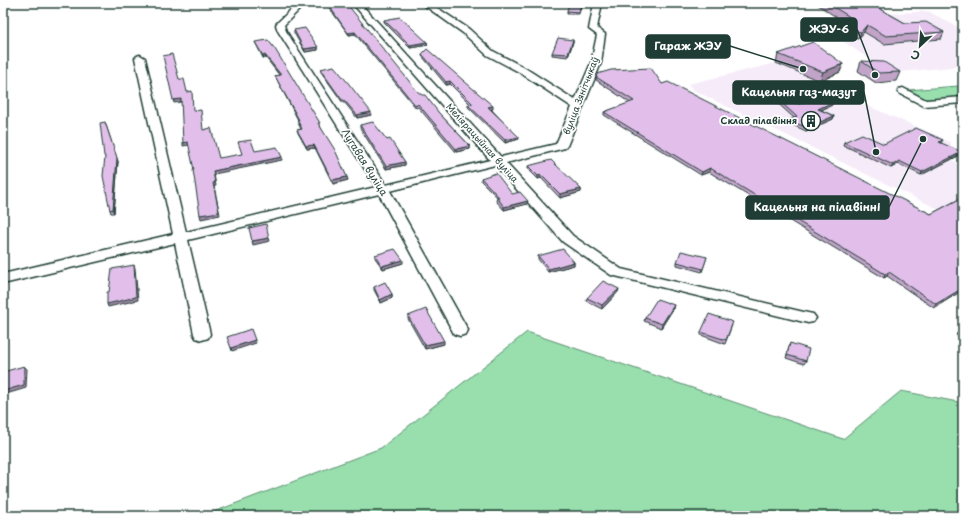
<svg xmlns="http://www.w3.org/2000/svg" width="966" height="519" font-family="'Playpen Sans',sans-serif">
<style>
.built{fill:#f6ecf9}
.green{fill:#98dfad;stroke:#5c8e70}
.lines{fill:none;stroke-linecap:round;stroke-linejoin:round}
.street-casing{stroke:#1f3d34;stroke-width:3}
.street{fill:#fff;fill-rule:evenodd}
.wall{fill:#c2a4c9;stroke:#1f3d34}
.shaded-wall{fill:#9e86a4;stroke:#1f3d34}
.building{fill:#e1bfea;stroke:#1f3d34}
.labels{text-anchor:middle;stroke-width:3.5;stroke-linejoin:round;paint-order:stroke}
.far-street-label{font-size:9px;fill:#1f3d34;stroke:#fff}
.far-poi-label{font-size:9px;font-weight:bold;fill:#1f3d34;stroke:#fff;text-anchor:end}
.street-label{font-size:10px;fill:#1f3d34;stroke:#fff}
.leader{fill:none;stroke:#1f3d34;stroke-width:1.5}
.callout-dot{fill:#1f3d34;stroke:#fff;stroke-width:1.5}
.callout{fill:#1f3d34;stroke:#1f3d34;stroke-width:1.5}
.callout-label{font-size:11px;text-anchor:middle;font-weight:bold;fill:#fff}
</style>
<rect width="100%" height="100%" fill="#fff"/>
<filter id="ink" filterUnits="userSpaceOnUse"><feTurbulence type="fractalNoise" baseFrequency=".025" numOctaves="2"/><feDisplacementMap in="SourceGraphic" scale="8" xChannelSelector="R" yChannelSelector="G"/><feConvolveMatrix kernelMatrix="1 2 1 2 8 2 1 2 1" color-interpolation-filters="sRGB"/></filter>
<g filter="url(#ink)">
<path class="built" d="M928,11L963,30V66L890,73L811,20Z
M776,63L820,81L814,83L936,135L951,143L949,158L963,167V199L942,211L693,90L688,84Z"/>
<path class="green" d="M958,86L963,87V98L927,101L908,90Z
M527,332L843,439L901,391L963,403V516H203L381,448Z"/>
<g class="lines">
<g class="street-casing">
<path id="street" d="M298,3H306L284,25L286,31L386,185L490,160L352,3H360L501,157L556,144L572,107L519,72L487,55L463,33L421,3H430L469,29L493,51L525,68L575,100L591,63L597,35L589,29L594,3H602L597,28L605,34L601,63L567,146L565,148L506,163L573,236L621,269L808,313L813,314L816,318L813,322L808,323L611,275L563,242L495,165L390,191L468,330L466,334L460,336L454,334L452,330L379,194L188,240L210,334L208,338L202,340L196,338L194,334L175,243L3,284V274L173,234L135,58L137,56L140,55L145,58L186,232L376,187L278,31L276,25L277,23Z
M903,88L926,100L963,97V103L924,106L899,93L898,91L899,89Z"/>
</g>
<use href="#street" class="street"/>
</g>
<path class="wall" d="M582,3L579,14H567V11Z
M815,3H870L905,23L944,32L941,39L884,44L864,32L858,39L838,35L841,28L845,23Z
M878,3H907L882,5Z
M329,6L439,113L470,146V149L456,152L418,107L416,108L355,34L349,35L330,9Z
M384,20L427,42L428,45L410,48L384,22Z
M294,30L318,47V50L305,52L294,33Z
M573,40V42L568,57L552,55V53Z
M255,42L320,126L348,180L333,184L315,148L307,149L298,133L297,130L301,129L298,123L297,120H298L276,78L275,76L279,75L266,58H263Z
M422,54L493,109H491L519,139L505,143L468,107V105L470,104L450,84L446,85L422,56Z
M778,54L843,64L840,72L820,81L776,63Z
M861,61L900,72L896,81L876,83L858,71Z
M320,69L371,115L357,118L345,103H343L321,72Z
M596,77L662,84L931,214L963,197V290L934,308L887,276L884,278L709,172L701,175L604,115V112L630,103L596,80Z
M773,95L799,104L832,105L821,110L834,116L833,119L806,131L788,123L789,120L794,118L772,98Z
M360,125L387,140L405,162V165L386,169L360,128Z
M943,140L941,143L960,155L921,175L898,164L891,168L843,145L844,142L884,144Z
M963,157V163L959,161L960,158Z
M118,161L114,213H111L110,210Z
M528,166L581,189V192L560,198L541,178L538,179L528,169Z
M481,178L512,194L527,204L504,210L496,201L497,197L481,181Z
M375,255L403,263L383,269L375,258Z
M538,256L574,262V265L548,272L538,259Z
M707,257L702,272L677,265V262Z
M374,287L392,294V298L381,303L374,290Z
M619,289L618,292L602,309L586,301L587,298Z
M673,309L661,328L644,321L645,318Z
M408,316L444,344L425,349L408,319Z
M732,325L725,344L701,335V332Z
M963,330V340L956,335L958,332Z
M790,343L806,361L804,364L786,358Z"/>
<path class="shaded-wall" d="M867,25L864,32L858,39L861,32Z
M355,32V34L349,35L348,33Z
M573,40V42L568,57V54Z
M427,42L428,45L410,48V45Z
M318,47V50L305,52L304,49Z
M265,55L266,58H263V56Z
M843,64L840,72L820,81L823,72Z
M450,81V84L446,85V82Z
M181,99V102L174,103L173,100Z
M833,102L832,105L817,112L818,109Z
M493,106V109L488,110V107Z
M371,112V115L357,118V115Z
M834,116L833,119L806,131L807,128Z
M105,122L118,161L114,213L113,209Z
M519,137V139L505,143V140Z
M188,142L189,145L183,146V143Z
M314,145L315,148L307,149L306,146Z
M470,146V149L456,152V149Z
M962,152L960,155L921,175L922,172Z
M282,157V160L214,174L216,186H214L220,215L201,219L200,215L213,183V171Z
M899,161L898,164L891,168L893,165Z
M405,162V165L386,169V166Z
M710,168L709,172L701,175L702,172Z
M541,175V178L538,179V176Z
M347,177L348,180L333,184L332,180Z
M581,189V192L560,198V194Z
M528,201L527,204L504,210V207Z
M269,238L270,241L253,245L252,241Z
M403,260V263L383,269L382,266Z
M574,262V265L548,272L549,269Z
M134,265L135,268L138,300L108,307L107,304Z
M889,272L887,276L884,278L885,274Z
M963,288V290L934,308L936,304Z
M619,289L618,292L602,309V305Z
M392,294V298L381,303L380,300Z
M674,305L673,309L661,328L662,324Z
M255,340L256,343L232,351L231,348Z
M444,341V344L425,349V345Z
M24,366L27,369L26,388L3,395V391Z"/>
<path class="building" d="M569,3H581L579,12L567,11Z
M827,3H870L905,23L926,22L944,32L886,36L867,25L861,32L841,28L850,17Z
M347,4L417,91L422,95H425L439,113L470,146L456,149L418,104L416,106L355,32L348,33L329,6Z
M400,17L427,42L410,45L384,20Z
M305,28L318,47L304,49L294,30Z
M558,38L573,40L568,54L552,53Z
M268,40L275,49L320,123H318L335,150L347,177L332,180L314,145L306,146L297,130L302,129L297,120H299L275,76L281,75L265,55L263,56L255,42Z
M813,42L843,64L823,72L778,54Z
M427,49L493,106L488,107L519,137L505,140L468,105L473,104L450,81L446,82L422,54Z
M172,54L179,79H184L187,92L192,91L193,111L201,110L203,130L211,128L219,158L242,154L238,142L251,140L255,151L277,147L282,157L213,171L215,183H213L219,212L200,215L193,170H194L188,142L183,143L181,99L173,100L163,56Z
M861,61L884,62L900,72L879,73Z
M334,66L349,84L371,112L357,115L344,100H342L320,69Z
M651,68L662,84L668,82L931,214L963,197V288L936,304L889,272L885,274L710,168L702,172L604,112L634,101L596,77L597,74L611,70Z
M773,95L799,104L818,96L833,102L818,109L834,116L807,128L789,120L797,117Z
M105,122L117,158L113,209L110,210L103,176L105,156H104L100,123Z
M373,122L387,140L390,139L405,162L386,166L360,125Z
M916,128L943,140L939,142L962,152L922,172L899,161L893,165L844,142L862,134L884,144Z
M551,160L581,189L560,194L541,175L538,176L528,166Z
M496,173L512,194L520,192L528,201L504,207L497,197H499L481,178Z
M266,224L269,238L252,241L249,228Z
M395,249L403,260L382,266L375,255Z
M563,249L574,262L549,269L538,256Z
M681,251L707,257L703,269L677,262Z
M134,265L136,297L107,304V292H109L112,269Z
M603,281L619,289L602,305L587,298Z
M385,282L392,294L380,300L374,287Z
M657,299L674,305L662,324L645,318Z
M426,309L444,341L425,345L408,316Z
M709,314L733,322L726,340L701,332Z
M251,329L255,340L231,348L227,337Z
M963,330V335L958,332Z
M790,343L809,349L806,361L787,355Z
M24,366V385L3,391V372Z"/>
</g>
<defs>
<g id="building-ring" transform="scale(1)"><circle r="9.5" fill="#fff" stroke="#1f3d34" stroke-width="1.5"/><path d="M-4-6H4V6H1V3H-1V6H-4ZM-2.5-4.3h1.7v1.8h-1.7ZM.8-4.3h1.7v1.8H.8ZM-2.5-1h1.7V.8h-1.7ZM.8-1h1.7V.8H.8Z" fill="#1f3d34"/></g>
</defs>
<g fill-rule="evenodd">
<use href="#building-ring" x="811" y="121"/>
</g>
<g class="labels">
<g class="far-street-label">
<text transform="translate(581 96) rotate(-69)" y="3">вуліца Зянітчыкаў</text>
<text transform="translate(482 143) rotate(48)" y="3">Меліярацыйная вуліца</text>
</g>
<g class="far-poi-label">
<text x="797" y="124">Склад пілавіння</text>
</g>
<g class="street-label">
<text transform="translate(365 162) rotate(58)" y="4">Лугавая вуліца</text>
</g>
</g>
<path class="leader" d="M875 75L857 29M803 69L730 46M876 152L864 92M923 139L889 207"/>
<g class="callout-dot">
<circle cx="875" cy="75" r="4"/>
<circle cx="803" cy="69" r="4"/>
<circle cx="876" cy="152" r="4"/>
<circle cx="923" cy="139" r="4"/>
</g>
<g class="callout">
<rect x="801" y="18" width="56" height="23" rx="4"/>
<rect x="646" y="35" width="84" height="23" rx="4"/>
<rect x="733" y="81" width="131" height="23" rx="4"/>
<rect x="746" y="196" width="143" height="23" rx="4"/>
</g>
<g class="callout-label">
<text x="829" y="33">ЖЭУ-6</text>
<text x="688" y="50">Гараж ЖЭУ</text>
<text x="799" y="96">Кацельня газ-мазут</text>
<text x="817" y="211">Кацельня на пілавінні</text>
</g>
<rect width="966" height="519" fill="none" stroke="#fff" stroke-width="16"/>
<rect x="8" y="8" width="950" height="503" fill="none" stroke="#1f3d34" stroke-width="1.5" filter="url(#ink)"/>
<g transform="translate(920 46) rotate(206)" stroke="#ffffff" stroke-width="3" paint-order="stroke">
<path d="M0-3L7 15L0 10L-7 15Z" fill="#1f3d34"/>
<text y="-6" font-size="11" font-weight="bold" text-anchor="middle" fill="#1f3d34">С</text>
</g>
</svg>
